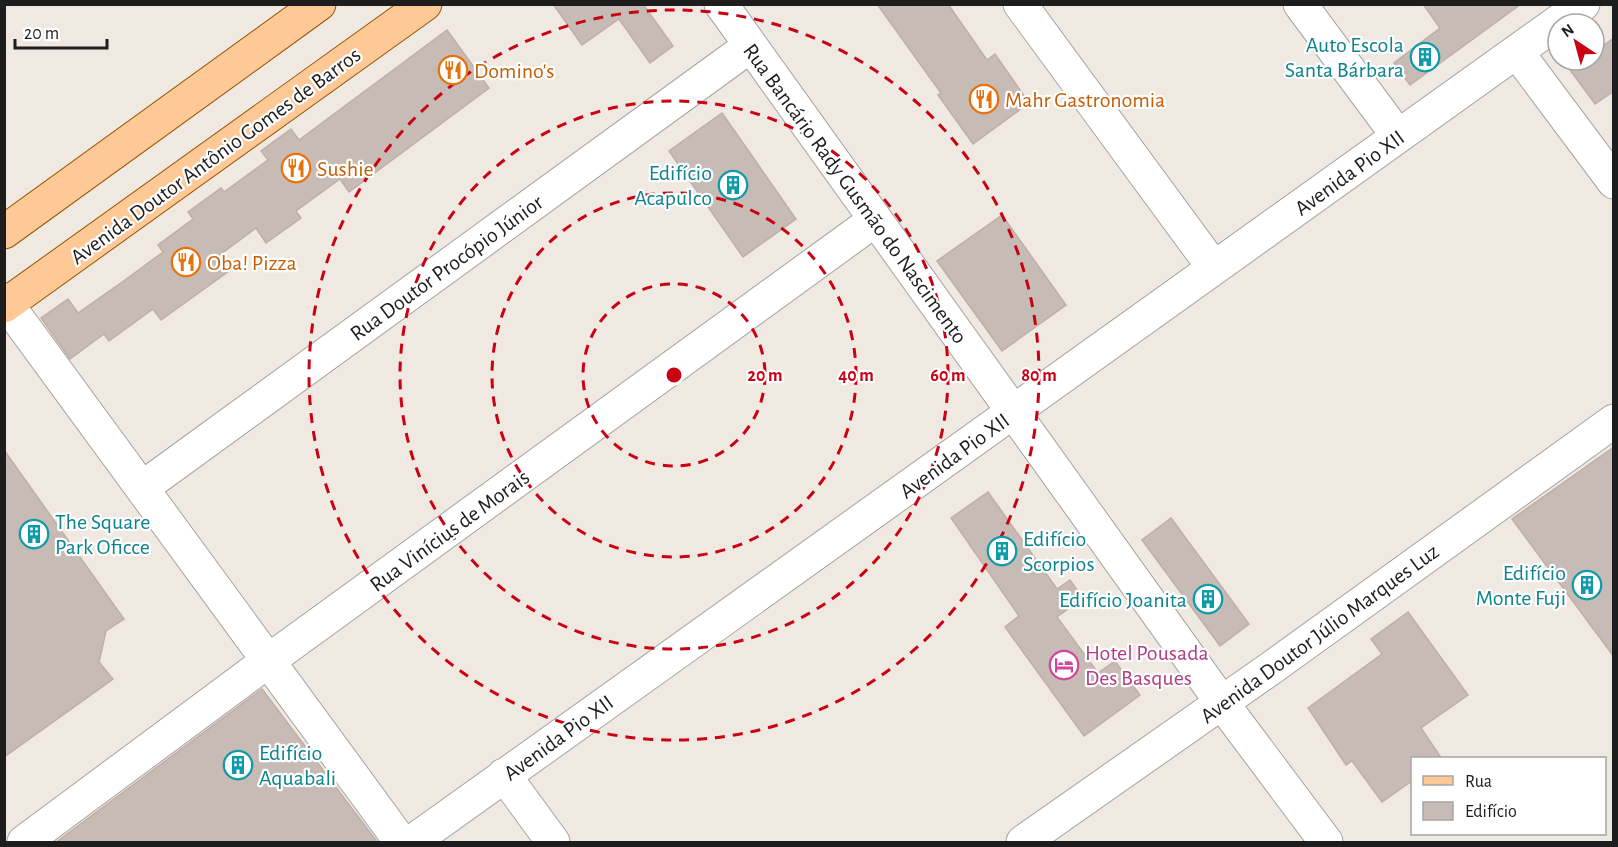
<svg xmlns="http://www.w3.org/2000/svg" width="1618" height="847" font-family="'Alegreya Sans',sans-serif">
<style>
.building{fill:#c7bbb5;stroke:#c2aea4;stroke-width:1.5}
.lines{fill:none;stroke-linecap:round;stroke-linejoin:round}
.minor-casing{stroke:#a4a4a4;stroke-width:35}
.major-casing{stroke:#965600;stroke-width:35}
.minor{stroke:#fff;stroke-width:33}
.major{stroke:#ffc897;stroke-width:33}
.ring{fill:none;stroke:#ca0013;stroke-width:3;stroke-dasharray:10 8}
.labels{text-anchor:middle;stroke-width:4.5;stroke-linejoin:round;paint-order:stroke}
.culture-label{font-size:22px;fill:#0d838f;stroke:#fff;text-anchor:end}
.food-label{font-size:22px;fill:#c56008;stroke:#fff;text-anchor:start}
.street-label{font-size:22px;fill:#1d1d1d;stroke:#fff}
.hotel-label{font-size:22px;fill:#b23c85;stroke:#fff;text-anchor:start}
.centre{fill:#ca0013;stroke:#fff;stroke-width:3}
.ring-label{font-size:18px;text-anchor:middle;font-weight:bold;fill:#ca0013;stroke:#fff;stroke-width:4.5;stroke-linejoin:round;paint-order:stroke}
</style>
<rect width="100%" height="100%" fill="#efe9e2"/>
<path class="building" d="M553,4H643L673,46L650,63L619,19L582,45Z
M877,4H948L987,60L995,54L1029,103L973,144L938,95L941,93Z
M1423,4H1521L1410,85L1394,63L1440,28Z
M447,30L489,88L349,192L340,179L296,211L301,218L266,243L256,228L218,256L229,271L161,320L153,309L109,341L104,334L70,359L41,318L68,299L78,313L125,280L163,252L158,245L193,219L188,212L221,188L224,192L268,160L261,151L291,129L299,140Z
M1614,38V91L1595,104L1570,70L1584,60H1594V52Z
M722,113L796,219L743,257L669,151Z
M1002,215L1066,305L1002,351L937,261Z
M1614,447V657L1512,519Z
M4,450L124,619L106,631L99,662L113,679L4,757Z
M988,492L1057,589L1070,580L1083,598L1057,617L1098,673L1115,661L1140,695L1084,736L1005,627L1019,616L951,518Z
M1171,518L1249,624L1220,646L1142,540Z
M1408,612L1468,695L1421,728L1442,759H1413V780L1382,802L1352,761L1346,765L1308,708L1382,654L1371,639Z
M262,689L378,843H55Z"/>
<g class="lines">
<g class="minor-casing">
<path id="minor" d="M721,4L1222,703L1326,842
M1020,4L1214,268
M1300,4L1398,136
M1517,52L1614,182
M4,300L401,842
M142,488L750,46
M504,775L553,842
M24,842L268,661L875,220
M412,842L1583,4
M1023,842L1274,666L1614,421"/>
</g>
<g class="major-casing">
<path id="major" d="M4,232L319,4
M4,306L425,4"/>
</g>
<use href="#minor" class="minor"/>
<use href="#major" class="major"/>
</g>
<g class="ring">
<circle cx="674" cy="375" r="91"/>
<circle cx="674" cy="375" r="182"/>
<circle cx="674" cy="375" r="274"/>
<circle cx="674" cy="375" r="365"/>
</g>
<defs>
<g id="building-ring" transform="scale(1.5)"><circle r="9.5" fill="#fff" stroke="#0f9aa8" stroke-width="1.5"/><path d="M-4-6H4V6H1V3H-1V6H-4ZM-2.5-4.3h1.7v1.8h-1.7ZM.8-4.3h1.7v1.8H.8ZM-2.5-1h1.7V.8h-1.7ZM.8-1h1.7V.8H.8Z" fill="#0f9aa8"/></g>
<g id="restaurant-ring" transform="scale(1.5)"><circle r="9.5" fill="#fff" stroke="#e8710a" stroke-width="1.5"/><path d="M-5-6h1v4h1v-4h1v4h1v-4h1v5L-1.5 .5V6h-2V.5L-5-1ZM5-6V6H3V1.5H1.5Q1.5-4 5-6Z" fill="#e8710a"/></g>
<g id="hotel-ring" transform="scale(1.5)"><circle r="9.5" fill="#fff" stroke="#d1479c" stroke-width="1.5"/><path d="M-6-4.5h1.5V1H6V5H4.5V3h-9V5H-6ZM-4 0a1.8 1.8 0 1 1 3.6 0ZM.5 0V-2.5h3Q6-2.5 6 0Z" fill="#d1479c"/></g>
</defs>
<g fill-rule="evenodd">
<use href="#building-ring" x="1425" y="57"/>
<use href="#restaurant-ring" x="453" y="70"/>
<use href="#restaurant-ring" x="984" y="99"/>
<use href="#restaurant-ring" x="296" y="168"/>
<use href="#building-ring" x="733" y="185"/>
<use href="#restaurant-ring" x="186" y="262"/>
<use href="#building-ring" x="34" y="534"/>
<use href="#building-ring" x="1002" y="551"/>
<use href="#building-ring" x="1587" y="585"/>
<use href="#building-ring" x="1208" y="599"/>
<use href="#hotel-ring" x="1064" y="665"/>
<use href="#building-ring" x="238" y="765"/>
</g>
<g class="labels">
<g class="culture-label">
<text x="1404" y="52">Auto Escola<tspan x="1404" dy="25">Santa Bárbara</tspan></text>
<text x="712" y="180">Edifício<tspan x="712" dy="25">Acapulco</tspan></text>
<text x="55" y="529" text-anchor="start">The Square<tspan x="55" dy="25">Park Oficce</tspan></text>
<text x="1023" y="546" text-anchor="start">Edifício<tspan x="1023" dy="25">Scorpios</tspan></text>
<text x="1566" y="580">Edifício<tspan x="1566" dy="25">Monte Fuji</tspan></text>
<text x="1187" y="607">Edifício Joanita</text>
<text x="259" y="760" text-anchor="start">Edifício<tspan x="259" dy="25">Aquabali</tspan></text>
</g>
<g class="food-label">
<text x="474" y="78">Domino's</text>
<text x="1005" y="107">Mahr Gastronomia</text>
<text x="317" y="176">Sushie</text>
<text x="207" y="270">Oba! Pizza</text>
</g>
<g class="street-label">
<text transform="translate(215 155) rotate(-36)" y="8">Avenida Doutor Antônio Gomes de Barros</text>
<text transform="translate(1349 172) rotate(-36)" y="8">Avenida Pio XII</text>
<text transform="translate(856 193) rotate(54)" y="8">Rua Bancário Rady Gusmão do Nascimento</text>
<text transform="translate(446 267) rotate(-36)" y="8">Rua Doutor Procópio Júnior</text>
<text transform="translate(954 455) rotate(-36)" y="8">Avenida Pio XII</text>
<text transform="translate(449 530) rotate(-36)" y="8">Rua Vinícius de Morais</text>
<text transform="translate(1319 633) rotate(-36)" y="8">Avenida Doutor Júlio Marques Luz</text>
<text transform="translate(558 737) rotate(-36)" y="8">Avenida Pio XII</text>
</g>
<g class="hotel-label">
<text x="1085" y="660">Hotel Pousada<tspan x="1085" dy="25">Des Basques</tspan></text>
</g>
</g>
<circle cx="674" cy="375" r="9" class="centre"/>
<g class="ring-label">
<text x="765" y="381">20 m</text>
<text x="856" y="381">40 m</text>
<text x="948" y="381">60 m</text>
<text x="1039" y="381">80 m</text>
</g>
<rect width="1618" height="847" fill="none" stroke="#1d1d1d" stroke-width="12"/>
<rect x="1411" y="757" width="195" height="78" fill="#ffffff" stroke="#a5a5a5" stroke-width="1.5"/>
<rect x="1423" y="776" width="30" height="9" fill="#ffc897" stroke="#a5a5a5" stroke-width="1.5"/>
<text x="1465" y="787" font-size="18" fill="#1d1d1d">Rua</text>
<rect x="1423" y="802" width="30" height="18" fill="#c7bbb5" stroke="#a5a5a5" stroke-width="1.5"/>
<text x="1465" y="817" font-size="18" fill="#1d1d1d">Edifício</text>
<g transform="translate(1576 42) rotate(324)"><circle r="28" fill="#ffffff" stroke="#a5a5a5" stroke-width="1.5"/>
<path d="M0-4.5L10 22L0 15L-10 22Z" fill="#ca0013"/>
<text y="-9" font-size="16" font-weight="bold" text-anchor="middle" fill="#1d1d1d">N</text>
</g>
<path d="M15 39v9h92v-9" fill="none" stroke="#1d1d1d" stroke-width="3"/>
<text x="24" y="39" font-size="18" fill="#1d1d1d" stroke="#ffffff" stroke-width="4.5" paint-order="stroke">20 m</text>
</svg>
